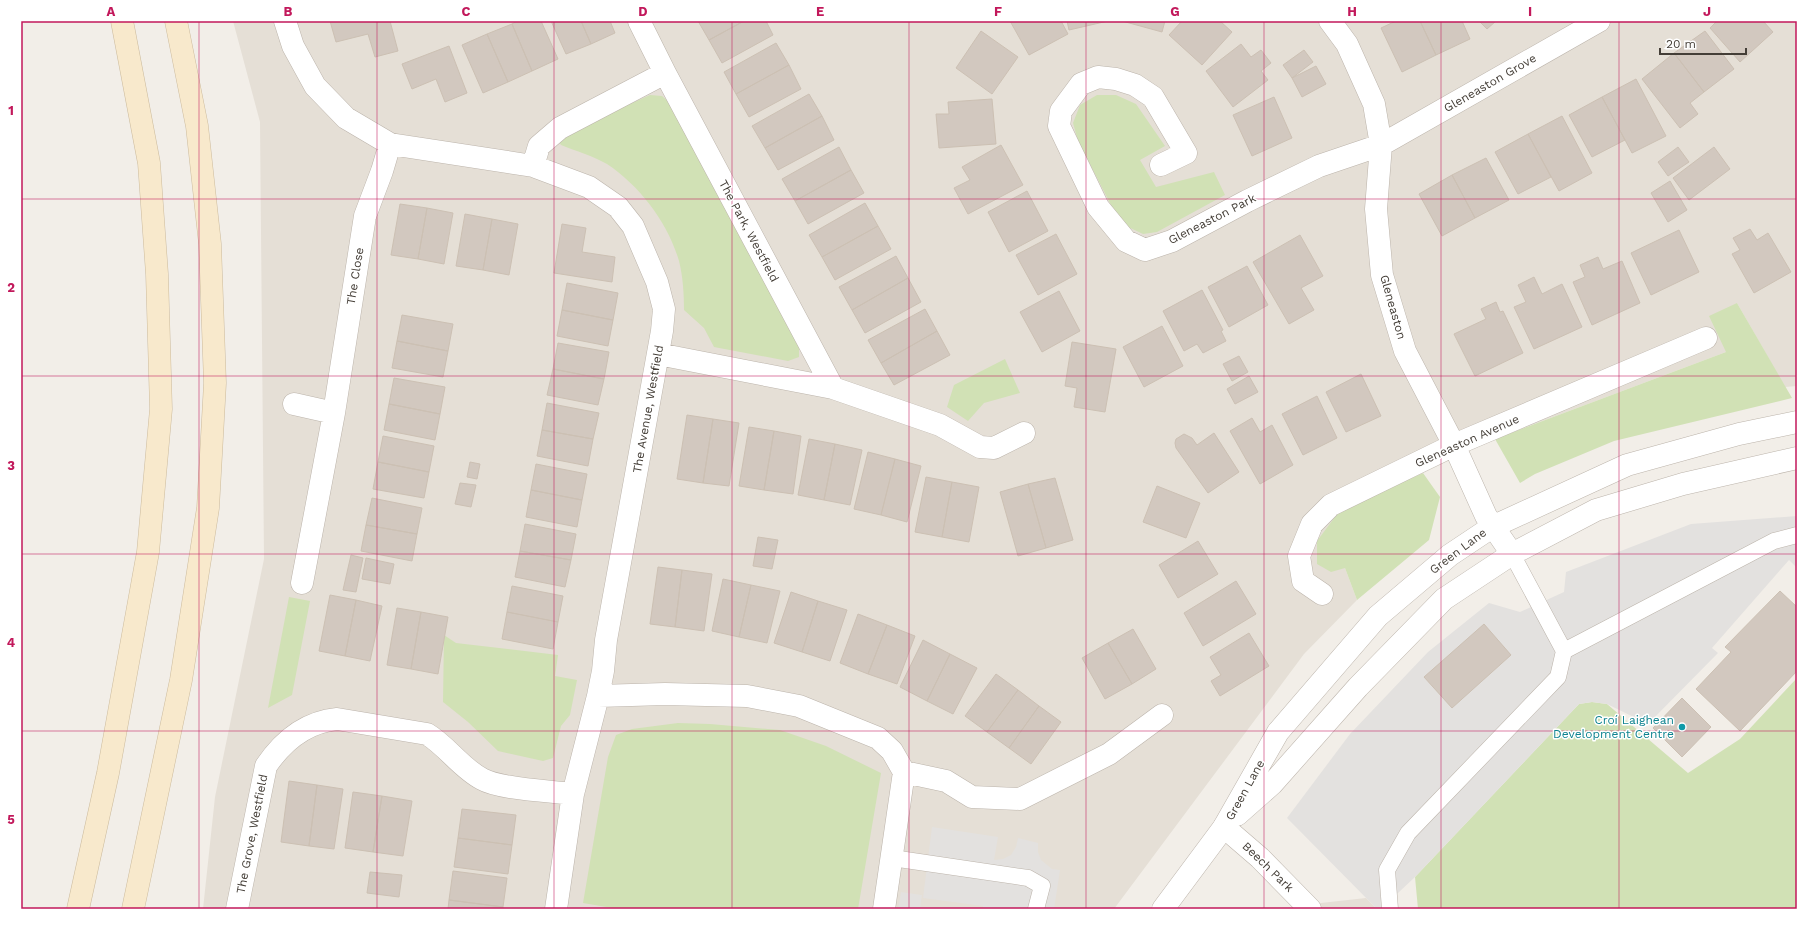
<svg xmlns="http://www.w3.org/2000/svg" width="1818" height="930" font-family="'Work Sans',sans-serif">
<style>
.residential{fill:#e5dfd6}
.green{fill:#d1e1b5}
.parking{fill:#e3e1df}
.building{fill:#d2c8bf;stroke:#ccc0b3}
.lines{fill:none;stroke-linecap:round;stroke-linejoin:round}
.service-casing{stroke:#bcb4ab;stroke-width:17}
.minor-casing{stroke:#bcb4ab;stroke-width:23}
.tertiary-casing{stroke:#bcb4ab;stroke-width:23}
.secondary-casing{stroke:#ccbb9d;stroke-width:23}
.service{stroke:#fff;stroke-width:16}
.minor{stroke:#fff;stroke-width:22}
.tertiary{stroke:#fff;stroke-width:22}
.secondary{stroke:#f8e9cc;stroke-width:22}
.grid{fill:none;stroke:#c2185b;stroke-width:1;stroke-opacity:0.55}
.culture-dot{fill:#0f9aa8;stroke:#fff;stroke-width:1.5}
.labels{text-anchor:middle;stroke-width:3;stroke-linejoin:round;paint-order:stroke}
.street-label{font-size:12px;fill:#443e37;stroke:#fff}
.culture-label{font-size:12px;fill:#0d838f;stroke:#fff;text-anchor:end}
.neatline{fill:none;stroke:#c2185b;stroke-width:1.5}
.grid-label{font-size:13px;text-anchor:middle;font-weight:bold;fill:#c2185b}
</style>
<rect width="100%" height="100%" fill="#f2eee8"/>
<path class="residential" d="M233,21H1797V386L1785,387L1737,303L1726,352L1495,439L1423,473L1341,509L1345,568L1357,600L1304,654L1114,909H203L215,797L264,559L260,122Z
M1366,898L1377,909H1308L1312,904Z"/>
<path class="green" d="M650,95L662,96L672,105L799,344V357L788,361L714,347L704,328L684,310C684,294 683,277 679,261C668,223 640,186 607,164C593,156 576,151 561,145L557,139L576,128Z
M1097,95H1116L1136,104L1165,146L1140,160L1156,187L1214,172L1225,195L1157,232L1143,234L1124,225L1113,209L1078,141L1073,123L1080,105Z
M1737,303L1792,398L1614,441L1535,474L1520,483L1495,439L1726,352L1709,316Z
M1005,359L1020,393L984,403L968,421L947,407L954,385Z
M1423,473L1440,497L1429,540L1357,600L1345,568L1331,572L1317,564V541L1341,509Z
M289,597L310,601L292,695L268,708Z
M444,635L456,643L558,655L555,676L577,680L570,715L561,726L553,758L543,761L498,751L468,722L443,702Z
M1797,678V909H1418L1415,877L1579,704L1592,702L1607,704L1688,773L1740,739Z
M678,723L710,724L780,730L826,746L881,773L858,909H618L583,903L608,757L616,735L632,729Z"/>
<path class="parking" d="M1797,516V568L1789,560L1712,648L1718,653L1648,724L1607,704L1592,702L1579,704L1415,877L1381,909H1377L1287,818L1350,734L1428,652L1489,603L1520,612L1564,592L1566,572L1691,524Z
M932,827L998,837L994,860L1003,859L1011,855L1016,847L1018,838L1038,843V852L1041,860L1052,869L1060,870L1054,909H983V906L923,898Z
M901,892L922,895L920,909H898Z"/>
<path class="building" d="M330,21H390L398,51L375,57L368,34L336,42Z
M517,21H541L558,59L532,71L512,24Z
M551,21H581L591,44L566,54Z
M581,21H610L615,33L591,44Z
M698,21H744L709,40Z
M744,21H766L773,35L722,63L709,40Z
M1010,21H1061L1068,34L1029,55Z
M1067,21H1108L1069,30Z
M1122,21H1165L1162,32Z
M1182,21H1220L1232,32L1202,65L1169,35Z
M1396,21H1420L1436,55L1402,72L1381,28Z
M1420,21H1462L1470,39L1436,55Z
M1479,21H1496L1487,29Z
M1717,21H1763L1773,32L1740,62L1710,28Z
M512,24L532,71L508,82L487,34Z
M981,31L1018,57L992,94L956,68Z
M1705,31L1734,69L1704,92L1674,53Z
M487,34L508,82L483,93L462,45Z
M776,43L789,65L736,94L724,72Z
M1241,44L1251,57L1261,50L1271,63L1261,71L1268,80L1233,107L1206,71Z
M449,46L467,93L445,102L436,79L412,89L402,64Z
M1304,50L1313,62L1292,78L1283,65Z
M1674,53L1704,92L1690,103L1698,114L1680,128L1642,79Z
M789,65L801,89L749,117L736,94Z
M1316,66L1326,84L1302,97L1292,78Z
M1636,79L1666,136L1632,153L1602,97Z
M809,94L822,116L765,148L752,126Z
M1274,97L1292,138L1252,156L1233,115Z
M1602,97L1625,140L1592,157L1569,115Z
M992,99L996,144L939,148L936,114H949L948,102Z
M822,116L834,140L778,170L765,148Z
M1562,116L1592,173L1559,191L1528,134Z
M1528,134L1551,177L1518,194L1495,152Z
M1001,145L1023,185L968,214L954,188L970,180L962,167Z
M839,147L851,170L795,201L782,179Z
M1678,147L1689,162L1668,176L1658,162Z
M1714,147L1730,169L1689,200L1673,178Z
M1486,158L1509,200L1475,218L1452,175Z
M851,170L864,193L808,224L795,201Z
M1452,175L1475,218L1442,236L1419,194Z
M1670,181L1687,210L1668,222L1651,193Z
M1027,191L1048,231L1009,252L988,212Z
M865,203L878,226L822,257L809,235Z
M400,204L427,208L418,259L391,255Z
M427,208L453,213L444,264L418,259Z
M465,214L492,219L483,270L456,266Z
M492,219L518,224L509,275L483,270Z
M562,224L586,228L582,252L615,257L612,282L554,273Z
M878,226L891,249L835,280L822,257Z
M1750,229L1757,240L1768,233L1791,272L1754,293L1732,254L1740,250L1733,238Z
M1679,230L1699,272L1651,295L1631,253Z
M1056,234L1077,274L1038,295L1016,255Z
M1300,235L1323,276L1301,288L1314,310L1289,324L1253,262Z
M896,256L908,278L852,310L839,287Z
M1598,257L1603,269L1622,261L1640,303L1592,325L1573,282L1585,277L1580,265Z
M1247,266L1268,305L1229,327L1208,287Z
M1534,277L1542,294L1562,284L1582,327L1534,349L1514,307L1526,302L1518,285Z
M908,278L921,302L865,333L852,310Z
M567,283L618,293L613,320L562,310Z
M1202,290L1223,330L1221,331L1226,341L1203,353L1197,344L1184,351L1163,311Z
M1059,291L1080,331L1042,352L1020,312Z
M1496,302L1500,312L1503,311L1523,353L1475,376L1454,334L1486,319L1481,309Z
M925,309L937,331L881,363L868,340Z
M562,310L613,320L608,346L557,336Z
M402,315L453,324L448,351L397,341Z
M1162,326L1183,366L1144,387L1123,347Z
M937,331L950,355L894,385L881,363Z
M397,341L448,351L443,377L392,368Z
M1072,342L1116,349L1105,412L1074,407L1077,388L1065,386Z
M558,343L609,352L604,379L553,369Z
M1239,356L1248,372L1232,381L1223,364Z
M553,369L604,379L598,405L547,395Z
M1361,374L1381,416L1346,432L1326,392Z
M1249,376L1258,392L1235,404L1227,389Z
M394,378L445,387L440,414L389,404Z
M1317,396L1337,438L1303,455L1282,414Z
M547,403L599,413L593,439L542,430Z
M389,404L440,414L435,440L384,430Z
M687,415L713,419L703,483L677,479Z
M1252,418L1260,432L1272,425L1293,465L1260,484L1230,431Z
M713,419L739,423L729,486L703,483Z
M749,427L774,431L764,490L739,486Z
M542,430L593,439L588,466L537,456Z
M774,431L801,436L793,494L764,490Z
M1214,433L1239,472L1208,493L1176,448L1175,443L1176,439L1184,434L1192,438L1197,445Z
M383,436L434,446L429,472L378,462Z
M809,439L835,444L824,500L798,495Z
M835,444L862,450L850,505L824,500Z
M868,452L895,459L881,515L854,509Z
M895,459L921,466L907,522L881,515Z
M378,462L429,472L424,498L373,489Z
M470,462L480,464L477,479L467,477Z
M536,464L587,474L582,500L531,490Z
M926,477L952,482L942,537L915,532Z
M1055,478L1073,540L1046,548L1028,484Z
M952,482L979,487L969,542L942,537Z
M460,483L476,485L471,507L455,504Z
M1028,484L1046,548L1018,556L1000,492Z
M1157,486L1200,503L1186,538L1143,522Z
M531,490L582,500L577,527L526,517Z
M372,498L422,508L417,534L366,525Z
M525,524L576,534L571,560L520,551Z
M366,525L417,534L412,561L361,551Z
M758,537L778,540L772,569L753,566Z
M1198,541L1218,574L1178,598L1159,565Z
M520,551L571,560L565,587L515,577Z
M351,555L363,558L356,592L343,590Z
M366,558L394,564L390,584L362,579Z
M658,567L682,570L675,627L650,624Z
M682,570L712,574L704,631L675,627Z
M723,579L751,585L739,637L712,631Z
M1236,581L1256,614L1203,646L1184,613Z
M751,585L780,591L767,643L739,637Z
M512,586L563,596L558,622L507,612Z
M1780,591L1797,607V671L1740,731L1696,689L1731,652L1725,647Z
M791,592L818,601L802,652L774,643Z
M330,595L356,600L345,656L319,651Z
M356,600L382,606L370,661L345,656Z
M818,601L847,610L830,661L802,652Z
M397,608L421,612L411,669L387,665Z
M421,612L448,617L438,674L411,669Z
M507,612L558,622L553,649L502,639Z
M858,614L887,625L868,674L840,663Z
M1484,624L1511,655L1452,708L1424,677Z
M887,625L915,636L897,684L868,674Z
M1133,629L1156,669L1132,684L1108,643Z
M1249,633L1269,666L1220,696L1211,681L1221,675L1210,657Z
M923,640L950,654L927,701L900,687Z
M1108,643L1132,684L1105,699L1082,658Z
M950,654L977,668L953,714L927,701Z
M996,674L1018,690L987,732L965,716Z
M1018,690L1039,706L1009,748L987,732Z
M1682,698L1711,727L1682,757L1653,728Z
M1039,706L1061,722L1031,764L1009,748Z
M289,781L317,785L309,846L281,842Z
M317,785L343,789L334,849L309,846Z
M353,792L382,796L373,852L345,848Z
M382,796L412,801L403,856L373,852Z
M462,809L516,815L512,845L458,838Z
M458,838L512,845L508,874L454,867Z
M453,871L507,878L503,907L449,900Z
M370,872L402,875L399,897L367,893Z
M449,900L503,907V909H448Z"/>
<g class="lines">
<g class="service-casing">
<path id="service" d="M1564,651L1774,541L1797,535
M892,858L1028,878L1042,886L1036,909
M1390,909L1387,870L1408,833L1558,677L1564,651L1512,554"/>
</g>
<g class="minor-casing">
<path id="minor" d="M285,21L293,46L315,86L346,118L390,144L533,166L589,187L618,207L633,226L657,282L664,309L662,331L606,640L603,671L598,696L665,694L747,696L799,706L878,738L892,751L904,772L884,909
M639,21L665,73
M1330,21L1347,44L1374,104L1381,145L1376,209L1382,275L1405,351L1454,445L1486,516L1512,554
M1161,165L1186,153L1153,97L1135,85L1116,79L1098,77L1081,84L1061,111L1059,126L1098,207L1126,241L1145,250L1172,241L1247,201L1319,166L1381,145L1599,21
M533,166L539,146L560,128L665,73L833,388
M658,354L833,388L940,425L980,447L994,448L1024,433
M294,404L334,413
M302,583L334,413L365,216L382,171L390,144
M1322,594L1303,581L1299,556L1312,524L1331,505L1454,445L1706,338
M904,772L946,781L972,797L1020,799L1109,754L1162,715
M1224,827L1260,858L1310,909
M237,909L266,766C283,741 306,722 337,719L427,734C447,746 461,768 482,779C499,789 550,791 573,794
M556,909L573,794L598,696"/>
</g>
<g class="tertiary-casing">
<path id="tertiary" d="M1237,815L1272,784L1358,687L1444,599L1512,554L1596,510L1683,484L1797,458
M1163,909L1224,827L1278,732L1378,616L1450,555L1492,527L1627,465L1739,434L1797,422"/>
</g>
<g class="secondary-casing">
<path id="secondary" d="M78,909L108,773L148,552L161,409L157,274L149,163L122,21
M133,909L181,680L208,508L215,383L210,244L197,126L176,21"/>
</g>
<use href="#service" class="service"/>
<use href="#minor" class="minor"/>
<use href="#tertiary" class="tertiary"/>
<use href="#secondary" class="secondary"/>
</g>
<path class="grid" d="M199,21V909M377,21V909M554,21V909M732,21V909M909,21V909M1086,21V909M1264,21V909M1441,21V909M1619,21V909M21,199H1797M21,376H1797M21,554H1797M21,731H1797"/>
<circle class="culture-dot" cx="1682" cy="727" r="4"/>
<g class="labels">
<g class="street-label">
<text transform="translate(1490 83) rotate(-30)" y="4">Gleneaston Grove</text>
<text transform="translate(1212 219) rotate(-27)" y="4">Gleneaston Park</text>
<text transform="translate(749 231) rotate(62)" y="4">The Park, Westfield</text>
<text transform="translate(355 276) rotate(-81)" y="4">The Close</text>
<text transform="translate(1393 307) rotate(74)" y="4">Gleneaston</text>
<text transform="translate(648 409) rotate(-80)" y="4">The Avenue, Westfield</text>
<text transform="translate(1467 441) rotate(-24)" y="4">Gleneaston Avenue</text>
<text transform="translate(1458 551) rotate(-37)" y="4">Green Lane</text>
<text transform="translate(1245 790) rotate(-61)" y="4">Green Lane</text>
<text transform="translate(252 834) rotate(-79)" y="4">The Grove, Westfield</text>
<text transform="translate(1268 867) rotate(44)" y="4">Beech Park</text>
</g>
<g class="culture-label">
<text x="1674" y="724">Croí Laighean<tspan x="1674" dy="14">Development Centre</tspan></text>
</g>
</g>
<rect width="1818" height="930" fill="none" stroke="#ffffff" stroke-width="44"/>
<path d="M1660 48v6h86v-6" fill="none" stroke="#443e37" stroke-width="2"/>
<text x="1666" y="48" font-size="12" fill="#443e37" stroke="#ffffff" stroke-width="3" paint-order="stroke">20 m</text>
<rect x="22" y="22" width="1774" height="886" class="neatline"/>
<g class="grid-label">
<text x="111" y="16">A</text>
<text x="288" y="16">B</text>
<text x="466" y="16">C</text>
<text x="643" y="16">D</text>
<text x="820" y="16">E</text>
<text x="998" y="16">F</text>
<text x="1175" y="16">G</text>
<text x="1352" y="16">H</text>
<text x="1530" y="16">I</text>
<text x="1707" y="16">J</text>
<text x="11" y="115">1</text>
<text x="11" y="292">2</text>
<text x="11" y="470">3</text>
<text x="11" y="647">4</text>
<text x="11" y="824">5</text>
</g>
</svg>
